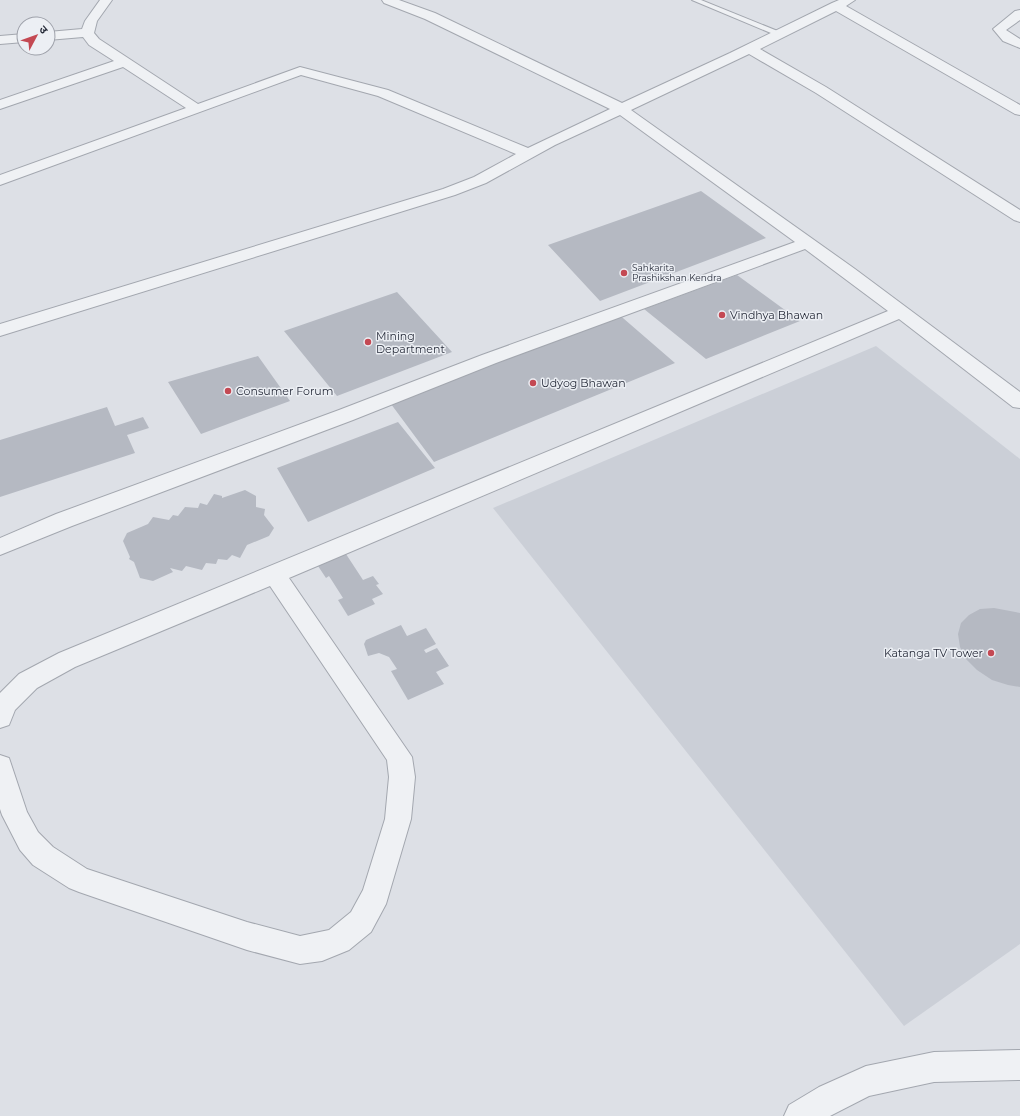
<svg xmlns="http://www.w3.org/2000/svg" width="1020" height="1116" font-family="Montserrat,'Noto Sans Devanagari',sans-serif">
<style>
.built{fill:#cbcfd7}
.building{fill:#b5b9c2}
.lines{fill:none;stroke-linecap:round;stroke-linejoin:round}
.service-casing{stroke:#a3a7af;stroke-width:2}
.minor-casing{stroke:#a3a7af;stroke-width:2}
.service{fill:#eff1f4;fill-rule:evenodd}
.minor{fill:#eff1f4;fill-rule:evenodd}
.poi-dot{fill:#c44953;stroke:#eceff4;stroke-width:1.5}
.labels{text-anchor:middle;stroke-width:3;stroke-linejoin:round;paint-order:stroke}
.far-poi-label{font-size:9px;fill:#282d3b;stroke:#eceff4;text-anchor:start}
.poi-label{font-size:11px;fill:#282d3b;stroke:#eceff4;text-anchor:start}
</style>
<rect width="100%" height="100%" fill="#dde0e6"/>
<path class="built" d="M876,346L1020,459V944L904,1026L493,508Z"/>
<path class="building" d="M701,191L766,238L600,301L548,245Z
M737,275L800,321L706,359L644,309Z
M397,292L452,352L337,396L284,331Z
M616,312L675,363L434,462L391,404Z
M258,356L290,401L201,434L168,382Z
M107,407L115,426L143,417L149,428L127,435L135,453L0,497V440Z
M398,422L435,468L308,522L277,468Z
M245,490L256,496V507L265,509L264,515L274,528L269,536L247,545L240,558L232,555L227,560L218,559L216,564L206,563L202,570L186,566L182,571L170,568L173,572L153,581L140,578L134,562L129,559L130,557L123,541L127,533L148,524L153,517L169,520L173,515L178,516L185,507L198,508L200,503L207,505L214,494L222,496V498Z
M346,554L363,580L373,576L379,584L376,585L383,594L372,599L375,604L348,616L338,600L343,598L329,576L326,578L318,566Z
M994,608L1020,613V687L1008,685L992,680L977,670L966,659L960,647L958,634L961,623L969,615L980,609Z
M401,625L407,636L426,628L436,644L424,650L426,653L437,648L449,666L436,672L444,684L408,700L391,671L397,669L389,657L379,653L368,656L364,644L366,640Z"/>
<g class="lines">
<g class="service-casing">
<path id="service" d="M692,0H701L785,34L778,36Z"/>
</g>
<g class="minor-casing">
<path id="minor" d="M100,0H112L97,21L94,33L99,39L198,104L300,67L388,90L528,148L610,109L425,19L384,3L382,0H399L435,13L622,103L730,53L832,3L839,0H855L846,6L1020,105V115L1015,114L836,11L760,49L826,87L1020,210V222L1014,220L816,93L749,54L631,110L855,269L1020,392V408L1013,407L899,319L289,578L412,757L415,777L411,819L386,904L371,932L349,950L322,961L300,964L247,950L79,892L69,888L33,865L20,850L2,815L0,809V755L9,758L27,812L38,832L53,847L87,869L247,922L300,936L329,930L351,912L363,890L385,819L389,777L387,760L270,586L75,667L37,688L15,710L9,725L0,728V693L19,674L59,653L888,311L805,249L496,363L353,420L72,526L0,555V538L56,514L339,410L482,355L795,242L620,115L555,145L486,183L455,195L0,336V324L443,189L474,177L516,154L378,96L301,75L0,185V175L186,108L123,67L0,109V100L114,61L89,45L83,37L48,40V32L82,29L85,21Z
M1020,10V20L1006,30L1020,39V48L1003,41L993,29L1015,11Z
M24,34V42L0,44V36Z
M1020,1050V1080L934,1082L869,1096L830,1116H784L789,1105L819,1087L866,1066L934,1052Z"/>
</g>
<use href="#service" class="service"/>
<use href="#minor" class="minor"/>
</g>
<g class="poi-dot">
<circle cx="624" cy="273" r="4"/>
<circle cx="722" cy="315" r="4"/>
<circle cx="368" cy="342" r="4"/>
<circle cx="533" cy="383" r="4"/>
<circle cx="228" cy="391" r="4"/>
<circle cx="991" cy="653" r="4"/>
</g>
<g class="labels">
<g class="far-poi-label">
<text x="632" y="271">Sahkarita<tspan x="632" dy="10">Prashikshan Kendra</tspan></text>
</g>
<g class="poi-label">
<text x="730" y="319">Vindhya Bhawan</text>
<text x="376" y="340">Mining<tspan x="376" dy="13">Department</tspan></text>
<text x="541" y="387">Udyog Bhawan</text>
<text x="236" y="395">Consumer Forum</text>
<text x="983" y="657" text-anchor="end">Katanga TV Tower</text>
</g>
</g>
<g transform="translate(36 36) rotate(49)"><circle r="19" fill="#eceff4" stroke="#9ea1aa"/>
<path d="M0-3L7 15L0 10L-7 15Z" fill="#c44953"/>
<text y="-6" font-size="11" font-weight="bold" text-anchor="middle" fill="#282d3b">उ</text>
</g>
</svg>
